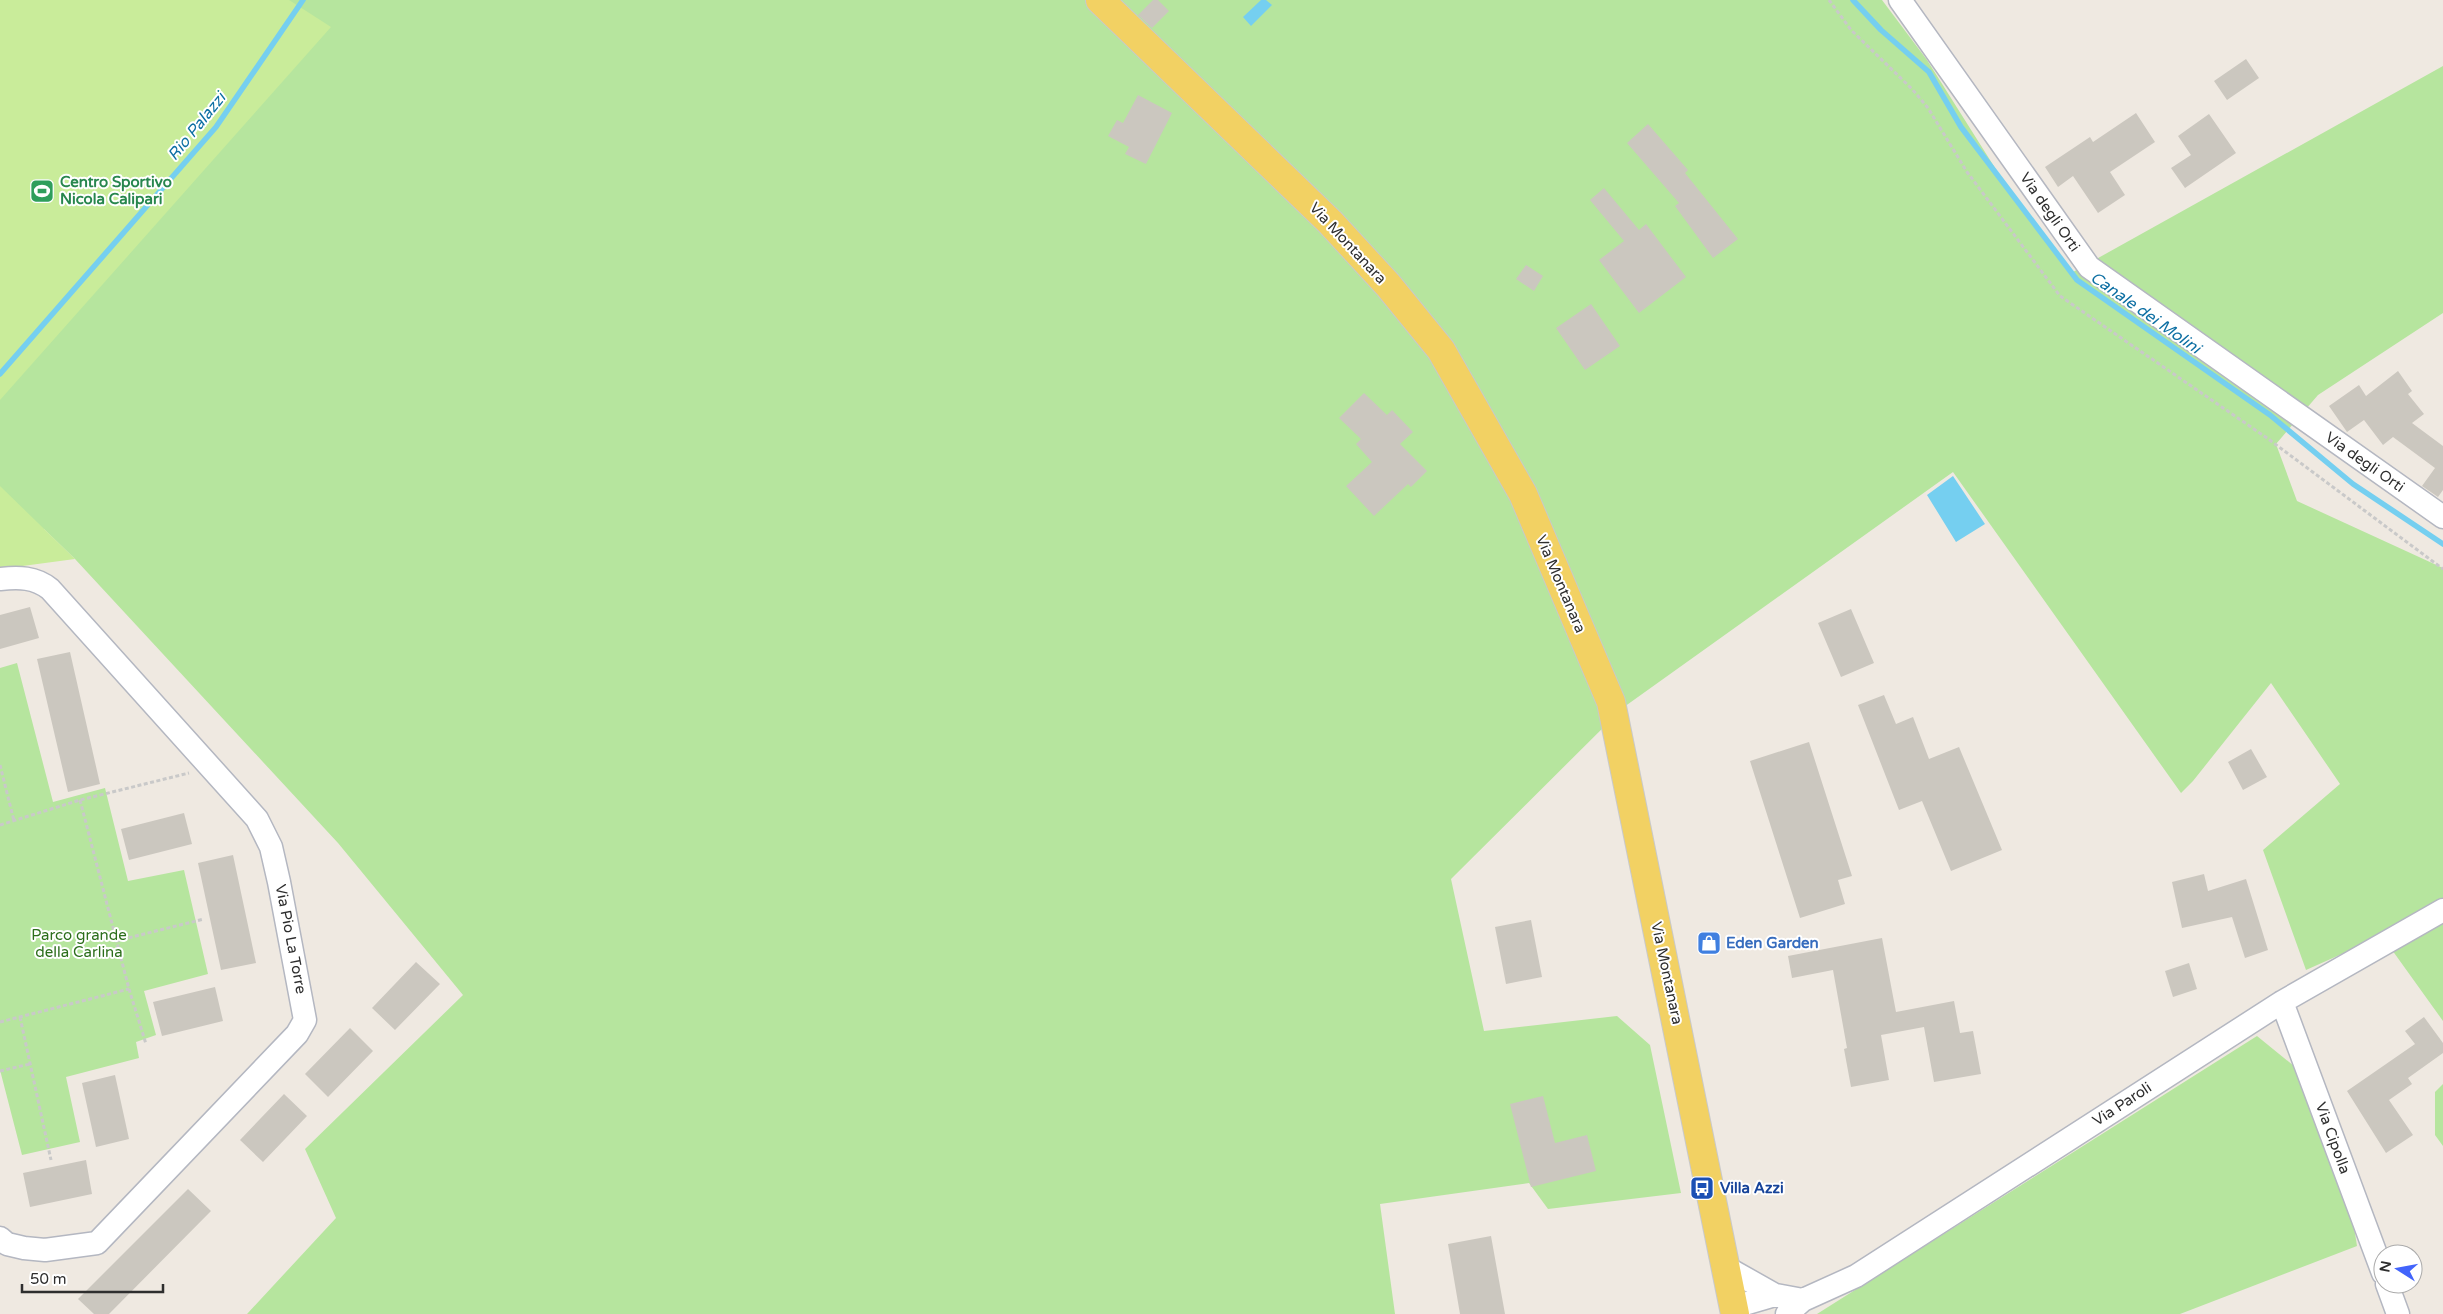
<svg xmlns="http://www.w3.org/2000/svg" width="2443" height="1314" font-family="'Varela Round',sans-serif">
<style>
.green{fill:#b6e59e}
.pitch{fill:#c9ec9a}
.water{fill:#75cff0}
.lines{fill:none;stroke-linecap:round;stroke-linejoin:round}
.stream{stroke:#75cff0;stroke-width:5.5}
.building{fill:#cbc7bf}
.street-casing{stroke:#b4b7c1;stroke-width:25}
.primary-casing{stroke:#c9c9c9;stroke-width:30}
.path{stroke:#c9c9c9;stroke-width:3;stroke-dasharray:4 2.5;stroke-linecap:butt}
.street{stroke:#fff;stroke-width:22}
.primary{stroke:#f2d163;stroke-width:28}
.labels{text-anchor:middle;stroke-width:4;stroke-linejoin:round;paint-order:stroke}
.leisure-label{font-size:15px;font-weight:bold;fill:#27864d;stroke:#fff;text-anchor:start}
.street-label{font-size:15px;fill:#2e2e2e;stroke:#fff}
.park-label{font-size:15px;fill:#2c6e1b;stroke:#fff}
.shop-label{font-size:15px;font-weight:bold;fill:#366cbe;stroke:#fff;text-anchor:start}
.transit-label{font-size:15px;font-weight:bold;fill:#164399;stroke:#fff;text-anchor:start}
.water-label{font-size:16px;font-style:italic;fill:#0d6fa3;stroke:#fff}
</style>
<rect width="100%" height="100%" fill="#efe9e1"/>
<path class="green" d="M0,0H1882L1927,60L2002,179L2073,272L2443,66V313L2318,395L2276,444L2297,501L2443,568V1021L2382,936L2306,970L2263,850L2340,784L2271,683L2193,781L2181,793L1953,472L1624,707L1451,879L1484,1031L1617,1016L1650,1045L1681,1193L1548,1209L1529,1183L1380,1204L1395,1314H247L336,1218L305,1149L463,995L338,843L75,559L44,529L0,553Z
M17,663L53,802L105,788L128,881L184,870L208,974L144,991L156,1035L136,1042L139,1058L66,1077L80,1142L22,1155L0,1070V668Z
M2257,1036L2294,1066L2352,1214L2357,1246L2180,1314H1817Z
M2443,1084V1146L2435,1135V1092Z"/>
<path class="pitch" d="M0,0H289L331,27L0,400Z
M0,486L75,559L0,569Z"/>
<path class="water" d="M1261,0H1266L1272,5L1251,26L1243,17Z
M1953,476L1985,524L1956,542L1927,495Z"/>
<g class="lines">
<path class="stream" d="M1853,0L1881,30L1929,72L1961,127L2077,280L2270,415L2353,484L2443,544
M0,374L216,127L303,0"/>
</g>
<path class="building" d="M1153,0H1158L1169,11L1152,28L1138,15Z
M2246,59L2259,78L2227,100L2214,81Z
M1138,95L1172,113L1146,164L1125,154L1129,147L1108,136L1117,120L1123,123Z
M2136,113L2155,142L2110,172L2125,195L2098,213L2073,176L2058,187L2045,167L2090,137L2093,142Z
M2209,114L2236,153L2185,188L2171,168L2191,155L2178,136Z
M1648,124L1688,170L1685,173L1738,239L1713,258L1675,206L1679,203L1627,143Z
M1604,188L1639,230L1646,224L1686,277L1639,313L1599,260L1624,241L1590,200Z
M1526,265L1543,276L1534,291L1516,279Z
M1591,304L1620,346L1585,370L1556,328Z
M2398,371L2412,391L2408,394L2424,414L2412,423L2443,446V490L2438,497L2422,486L2435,468L2393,437L2383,445L2364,420L2347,432L2329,406L2359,385L2366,396Z
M1364,393L1387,415L1392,410L1413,432L1400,444L1427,471L1411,487L1408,484L1374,516L1346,486L1372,462L1356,444L1361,439L1339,418Z
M30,607L39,638L0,649V615Z
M1851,609L1874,663L1841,677L1818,623Z
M70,652L100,784L68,792L37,659Z
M1884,695L1896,724L1913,717L1929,759L1959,747L2002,850L1951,871L1922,801L1899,810L1858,705Z
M1809,742L1852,876L1838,880L1845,904L1800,918L1750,761Z
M2251,749L2267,777L2243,790L2228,762Z
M184,813L192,844L129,860L121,829Z
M233,855L256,963L221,970L198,863Z
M2204,874L2208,891L2246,879L2268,950L2245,958L2232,917L2182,928L2172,882Z
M1531,920L1542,977L1506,984L1495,927Z
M1882,938L1896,1012L1954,1001L1960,1033L1973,1031L1981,1074L1934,1082L1924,1027L1881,1035L1889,1080L1851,1087L1844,1049L1847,1048L1833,970L1792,978L1788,956Z
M416,962L440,984L395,1030L372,1008Z
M2189,963L2197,989L2173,997L2165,971Z
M215,987L223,1021L162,1036L153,1002Z
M2424,1017L2443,1043V1053L2408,1078L2412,1084L2389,1100L2413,1135L2386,1153L2347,1091L2415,1044L2405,1031Z
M350,1028L373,1051L328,1097L305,1074Z
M115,1075L129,1139L96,1147L82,1083Z
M284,1094L307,1116L263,1162L240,1140Z
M1543,1096L1555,1143L1587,1135L1596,1171L1531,1187L1510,1104Z
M86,1160L92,1194L30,1207L23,1173Z
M188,1189L211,1211L109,1314H94L78,1299Z
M1491,1236L1505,1314H1460L1448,1244Z"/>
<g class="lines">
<g class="street-casing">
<path id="street" d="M1900,0L2089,267L2443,517
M0,579C19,577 35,577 50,589L257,819L271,847L279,882L305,1020L297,1034L97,1243L45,1250L24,1248L7,1244L0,1238
M2282,1002L2383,1273
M1727,1268L1775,1295L1803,1300
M2387,1284L2398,1314
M1734,1307L1775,1295
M1787,1314L1803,1300L1856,1276L2282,1002L2443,910"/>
</g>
<g class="primary-casing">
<path id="primary" d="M1100,0L1330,222L1388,285L1441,350L1523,494L1611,702L1735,1314"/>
</g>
<path class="path" d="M1829,0L1851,30L1912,89L1928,108L1967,172L2060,296L2267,438L2443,569
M0,765L14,821
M80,800L129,989L146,1044
M0,825L80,800L189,773
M116,941L204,919
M20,1017L51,1160
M0,1022L129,989
M0,1071L30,1064"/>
<use href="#street" class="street"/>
<use href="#primary" class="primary"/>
</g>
<defs>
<g id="stadium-square" transform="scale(1.25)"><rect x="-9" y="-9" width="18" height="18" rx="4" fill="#2e9e5b" stroke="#fff"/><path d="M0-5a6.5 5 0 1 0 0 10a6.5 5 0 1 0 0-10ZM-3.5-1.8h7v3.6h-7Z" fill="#fff"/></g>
<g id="shop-square" transform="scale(1.25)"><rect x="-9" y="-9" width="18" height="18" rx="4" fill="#3f7fe0" stroke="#fff"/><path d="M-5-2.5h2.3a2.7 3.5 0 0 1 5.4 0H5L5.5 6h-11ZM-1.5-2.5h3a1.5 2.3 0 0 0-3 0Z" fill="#fff"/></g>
<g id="bus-square" transform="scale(1.25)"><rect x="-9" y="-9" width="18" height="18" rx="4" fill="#1a4fb4" stroke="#fff"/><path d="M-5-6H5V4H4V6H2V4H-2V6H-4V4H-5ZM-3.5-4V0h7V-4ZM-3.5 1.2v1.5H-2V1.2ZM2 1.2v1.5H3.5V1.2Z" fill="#fff"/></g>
</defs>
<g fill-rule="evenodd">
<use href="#stadium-square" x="42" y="191"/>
<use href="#shop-square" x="1709" y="943"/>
<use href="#bus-square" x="1702" y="1188"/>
</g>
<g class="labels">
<g class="leisure-label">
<text x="60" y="187">Centro Sportivo<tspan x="60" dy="17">Nicola Calipari</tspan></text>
</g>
<g class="street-label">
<text transform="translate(2050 212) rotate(55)" y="5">Via degli Orti</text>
<text transform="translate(1348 243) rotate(47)" y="5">Via Montanara</text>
<text transform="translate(2365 462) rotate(35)" y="5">Via degli Orti</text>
<text transform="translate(1561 584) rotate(67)" y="5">Via Montanara</text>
<text transform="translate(291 939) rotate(79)" y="5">Via Pio La Torre</text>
<text transform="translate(1667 973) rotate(78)" y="5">Via Montanara</text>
<text transform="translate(2122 1104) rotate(-33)" y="5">Via Paroli</text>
<text transform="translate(2333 1138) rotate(70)" y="5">Via Cipolla</text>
</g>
<g class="park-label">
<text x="79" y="940">Parco grande<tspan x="79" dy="17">della Carlina</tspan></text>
</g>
<g class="shop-label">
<text x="1726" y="948">Eden Garden</text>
</g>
<g class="transit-label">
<text x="1720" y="1193">Villa Azzi</text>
</g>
<g class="water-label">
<text transform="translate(196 126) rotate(-51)" y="6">Rio Palazzi</text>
<text transform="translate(2146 312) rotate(35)" y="6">Canale dei Molini</text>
</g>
</g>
<g transform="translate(2398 1269) rotate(281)"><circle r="24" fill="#ffffff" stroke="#ababab"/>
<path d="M0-4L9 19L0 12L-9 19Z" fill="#4264fb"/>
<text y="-8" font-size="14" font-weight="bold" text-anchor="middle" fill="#2e2e2e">N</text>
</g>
<path d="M22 1284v8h141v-8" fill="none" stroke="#2e2e2e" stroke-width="2.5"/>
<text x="30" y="1284" font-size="15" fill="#2e2e2e" stroke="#ffffff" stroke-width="4" paint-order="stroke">50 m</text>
</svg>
